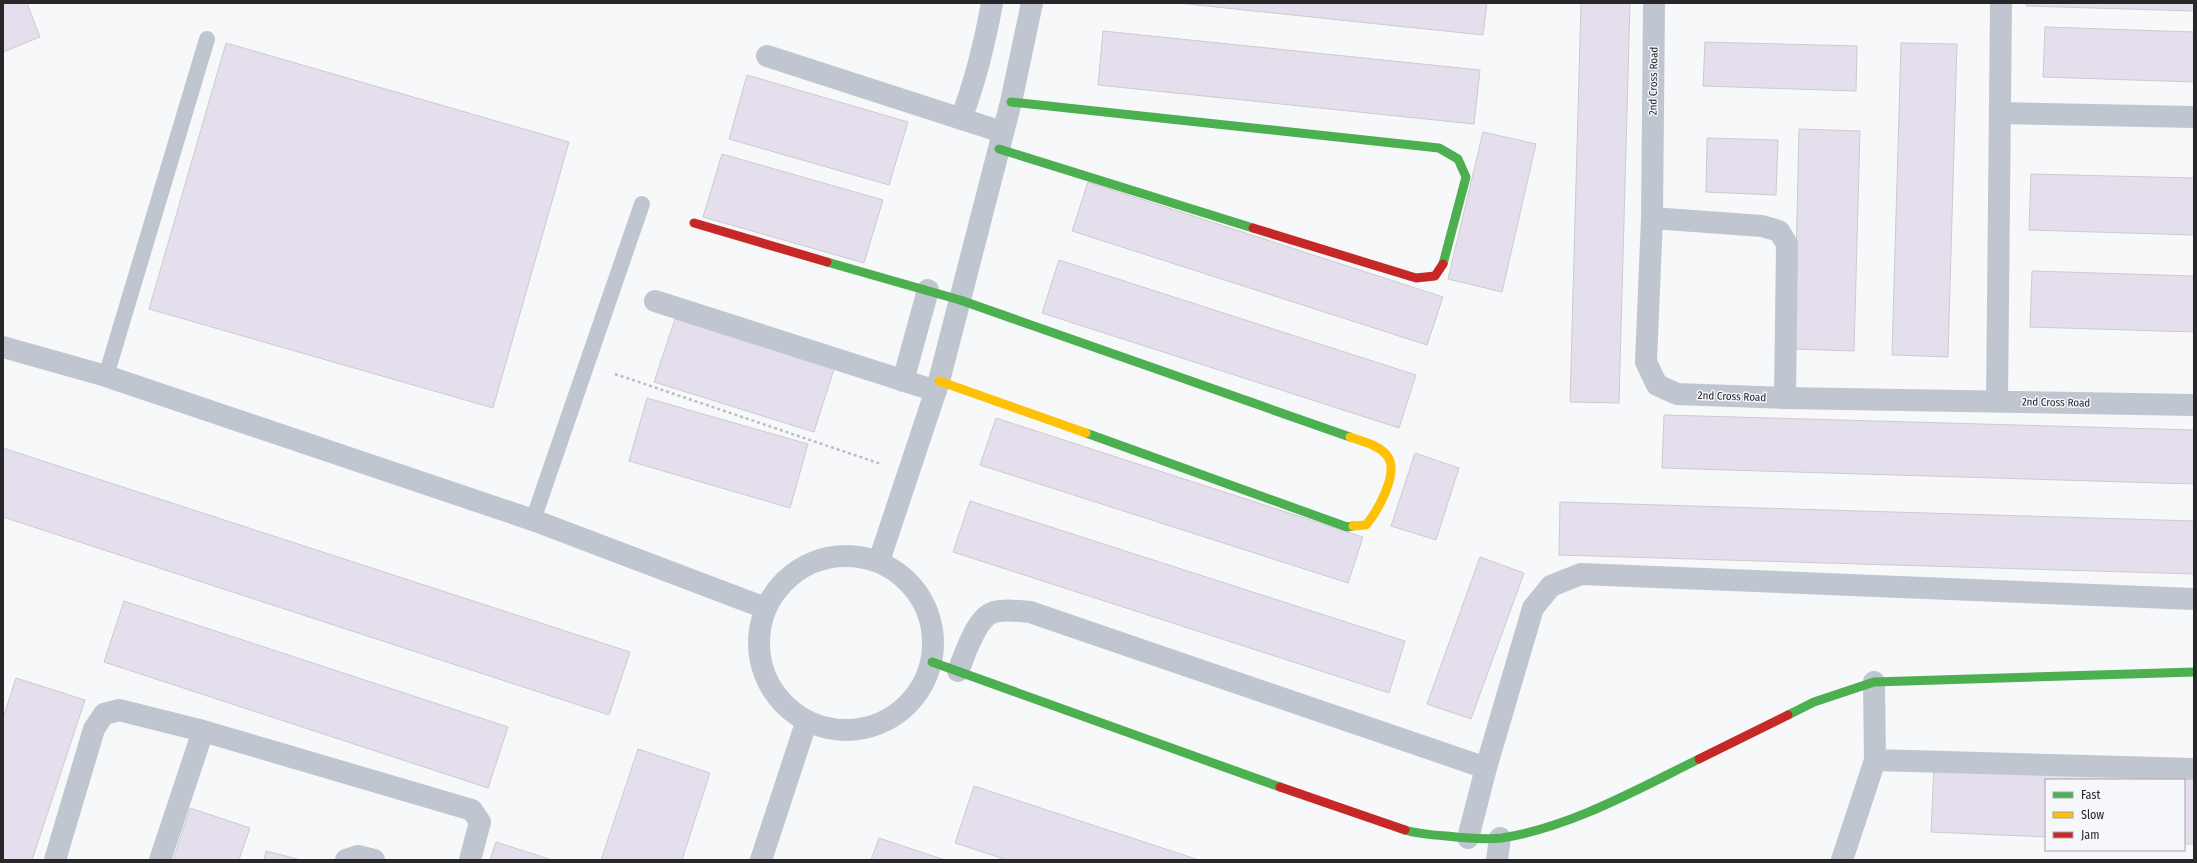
<svg xmlns="http://www.w3.org/2000/svg" width="2197" height="863" font-family="'Fira Sans Condensed',sans-serif">
<style>
.building{fill:#e4deed;stroke:#ccccce}
.lines{fill:none;stroke-linecap:round;stroke-linejoin:round}
.path{stroke:#bbbec4;stroke-width:2.5;stroke-dasharray:3 3;stroke-linecap:butt}
.lane{stroke:#c0c6d0;stroke-width:16}
.street{stroke:#c0c6d0;stroke-width:22}
.fast{stroke:#4caf50;stroke-width:9}
.slow{stroke:#ffc107;stroke-width:9}
.jam{stroke:#c62828;stroke-width:9}
.labels{text-anchor:middle;stroke-width:3;stroke-linejoin:round;paint-order:stroke}
.street-label{font-size:11px;fill:#272729;stroke:#f6f7fb}
</style>
<rect width="100%" height="100%" fill="#f7f8fa"/>
<path class="building" d="M3,3H27L40,37L3,52Z
M1178,3H1487L1483,35Z
M1581,3H1630L1619,403L1570,402Z
M2026,3H2194V11L2026,6Z
M2045,27L2194,32V82L2043,77Z
M1103,31L1480,70L1474,124L1098,85Z
M1705,42L1857,46L1856,91L1703,86Z
M226,43L569,142L493,408L149,309Z
M1901,43L1957,44L1948,357L1892,355Z
M747,75L908,122L889,185L729,139Z
M1799,129L1860,131L1854,351L1794,349Z
M1483,132L1536,144L1502,292L1448,279Z
M1707,138L1778,140L1776,195L1706,192Z
M722,154L883,200L864,263L703,217Z
M2031,174L2194,178V235L2029,230Z
M1088,182L1443,297L1427,345L1072,231Z
M1059,260L1416,375L1399,428L1042,313Z
M2032,271L2194,276V332L2030,327Z
M675,319L834,369L814,432L654,382Z
M647,398L808,444L790,508L629,461Z
M1664,415L2194,430V484L1662,468Z
M996,418L1363,537L1348,583L980,465Z
M3,448L630,652L609,715L3,517Z
M1415,453L1459,468L1436,540L1391,526Z
M970,501L1405,641L1389,693L953,552Z
M1560,502L2194,521V574L1559,555Z
M1480,557L1524,573L1471,719L1427,704Z
M124,601L508,727L488,788L104,662Z
M16,678L85,700L32,860H3V718Z
M638,749L710,773L682,860H601Z
M1934,766L2194,778V844H2184V780H2046V837L1931,832Z
M974,786L1199,860H1007L955,843Z
M190,808L250,828L239,860H173Z
M879,838L945,860H871Z
M496,842L552,860H490Z
M266,851L301,860H264Z"/>
<g class="lines">
<path class="path" d="M615,374L881,464"/>
<path class="lane" d="M106,376L207,39
M533,520L642,204"/>
<path class="street" d="M1654,3L1652,218L1646,362L1657,385L1677,394L1785,398L2194,405
M767,56L1002,132
M2000,113L2194,117
M961,119C975,82 985,42 992,3
M1652,218L1762,226L1779,231L1787,244L1785,398
M655,301L936,391
M3,347L106,376L533,520L765,608
M903,381L928,290
M1997,401L2001,3
M759 643a87 87 0 1 1 174 0a87 87 0 1 1-174 0Z
M879,561L939,381L1011,102L1032,3
M958,671C965,655 976,617 994,612C1006,609 1018,611 1030,612L1486,768
M1874,682L1875,760L2194,769
M1468,838L1486,768L1533,608L1551,586L1581,574L2194,599
M55,860L94,729L104,714L119,710L203,731L472,810L480,822L470,860
M160,860L203,731
M346,860L358,856L374,860
M761,860L806,723
M1497,860L1500,838
M1842,860L1875,760"/>
<path class="fast" d="M1011,102L1439,148L1458,159L1466,177L1443,264
M999,149L1253,228
M827,262L960,300L1350,437
M1086,433L1347,527L1353,526
M932,662L1280,787
M1788,715L1814,702L1874,682L2194,672
M1405,830C1418,834 1433,835 1447,836C1464,838 1484,840 1502,838C1571,827 1636,790 1699,759"/>
<path class="slow" d="M939,381L1086,433
M1350,437C1363,442 1380,445 1388,457C1399,474 1377,512 1366,525L1353,526"/>
<path class="jam" d="M694,223L827,262
M1253,228L1416,278L1435,276L1443,264
M1699,759L1788,715
M1280,787L1405,830"/>
</g>
<g class="labels">
<g class="street-label">
<text transform="translate(1653 81) rotate(-89)" y="4">2nd Cross Road</text>
<text transform="translate(1732 396) rotate(2)" y="4">2nd Cross Road</text>
<text transform="translate(2056 402) rotate(1)" y="4">2nd Cross Road</text>
</g>
</g>
<rect width="2197" height="863" fill="none" stroke="#272729" stroke-width="8"/>
<rect x="2045" y="779" width="140" height="72" fill="#f6f7fb" stroke="#a3a4a7"/>
<rect x="2053" y="792" width="20" height="6" fill="#4caf50" stroke="#a3a4a7"/>
<text x="2081" y="799" font-size="12" fill="#272729">Fast</text>
<rect x="2053" y="812" width="20" height="6" fill="#ffc107" stroke="#a3a4a7"/>
<text x="2081" y="819" font-size="12" fill="#272729">Slow</text>
<rect x="2053" y="832" width="20" height="6" fill="#c62828" stroke="#a3a4a7"/>
<text x="2081" y="839" font-size="12" fill="#272729">Jam</text>
</svg>
